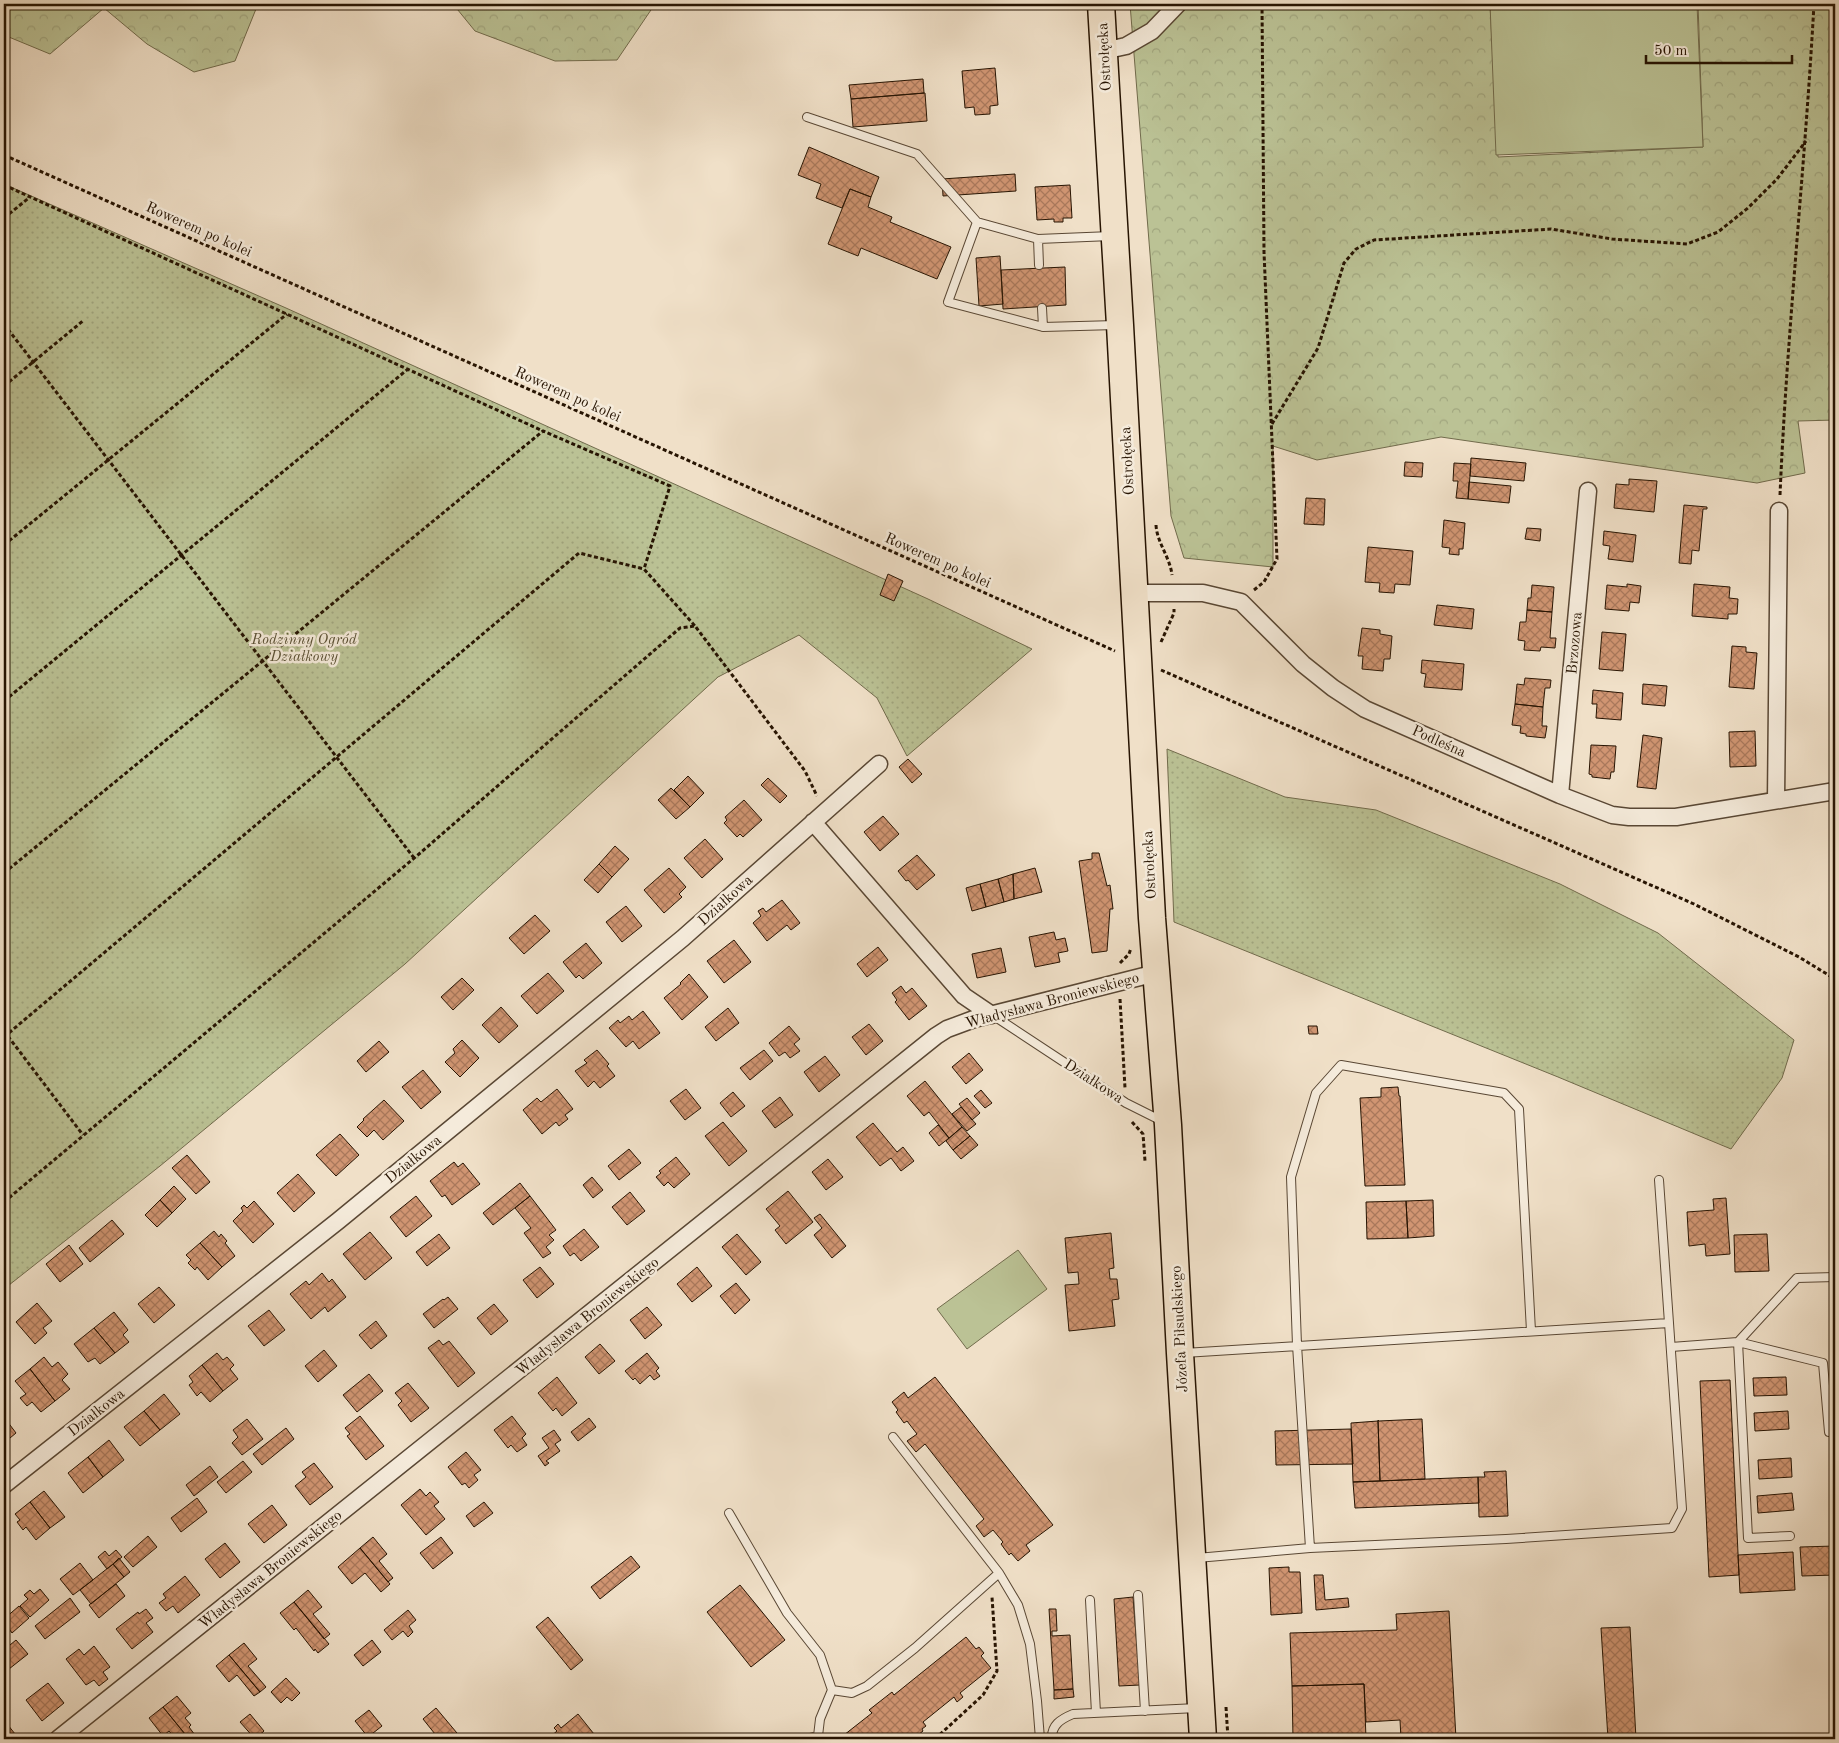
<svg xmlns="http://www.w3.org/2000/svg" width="1839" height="1743" font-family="'Old Standard TT',serif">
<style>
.forest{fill:url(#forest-crowns);stroke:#716b4c}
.park{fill:url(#park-dots);stroke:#716b4c}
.pitch{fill:#bbc295;stroke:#716b4c}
.building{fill:url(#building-cross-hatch);stroke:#271402}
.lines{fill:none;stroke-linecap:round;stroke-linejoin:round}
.service-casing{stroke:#594734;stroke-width:10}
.minor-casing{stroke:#594734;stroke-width:19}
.primary-casing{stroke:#271402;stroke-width:29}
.path{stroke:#271402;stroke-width:3;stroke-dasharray:4 2.5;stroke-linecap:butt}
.service{stroke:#f5ebdb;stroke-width:8}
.minor{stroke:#f5ebdb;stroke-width:16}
.primary{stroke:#f0e0c8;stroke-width:26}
.labels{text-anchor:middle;stroke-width:5;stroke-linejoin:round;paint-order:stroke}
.street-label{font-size:15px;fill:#271402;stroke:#f5ebdb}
.park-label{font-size:15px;font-style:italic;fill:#5b5135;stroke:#f5ebdb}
</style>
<defs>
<pattern id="forest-crowns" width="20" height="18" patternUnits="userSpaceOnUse" patternTransform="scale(1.25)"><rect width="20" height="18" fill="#bbc295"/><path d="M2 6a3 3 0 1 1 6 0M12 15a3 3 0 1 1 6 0" fill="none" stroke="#a1a67f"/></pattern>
<pattern id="park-dots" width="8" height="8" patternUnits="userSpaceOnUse" patternTransform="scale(1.25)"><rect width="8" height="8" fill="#bbc295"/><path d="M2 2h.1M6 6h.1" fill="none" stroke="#a1a67f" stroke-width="1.8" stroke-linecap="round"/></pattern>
<pattern id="building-cross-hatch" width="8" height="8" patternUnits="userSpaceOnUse" patternTransform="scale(1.25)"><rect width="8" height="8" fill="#d09572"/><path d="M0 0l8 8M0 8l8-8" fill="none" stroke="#a9785b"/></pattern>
</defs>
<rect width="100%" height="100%" fill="#f0e0c8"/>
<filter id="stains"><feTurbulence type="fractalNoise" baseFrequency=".004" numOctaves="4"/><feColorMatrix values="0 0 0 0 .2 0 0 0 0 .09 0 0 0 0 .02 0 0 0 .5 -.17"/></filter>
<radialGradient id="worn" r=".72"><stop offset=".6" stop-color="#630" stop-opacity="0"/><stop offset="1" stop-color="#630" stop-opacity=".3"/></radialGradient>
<path class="forest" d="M4,4H258L235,61L194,72L147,44L104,8L50,54L4,35Z
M453,4H655L617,60L555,61L475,31Z
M1130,4H1490L1498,157L1703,147L1698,4H1835V420L1798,421L1805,473L1757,483L1441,437L1317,460L1273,446V567L1184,558L1171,516Z"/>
<path class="park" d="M4,184L286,308L928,599L1032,649L907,756L877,698L799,635L718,677L405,964L160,1166L4,1289Z
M1167,749L1285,797L1376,810L1560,884L1658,933L1794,1040L1782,1078L1731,1149L1558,1077L1174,922Z"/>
<path class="pitch" d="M1490,4H1697L1703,147L1496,155Z
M1018,1250L1047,1289L967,1349L937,1309Z"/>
<path class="building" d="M995,68L998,105L990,106V114L975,115L974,107L965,108L962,71Z
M923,79L924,93L851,99L849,85Z
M925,93L927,121L853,127L851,99Z
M809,147L879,177L871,197L850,189L842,208L816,198L821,184L798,175Z
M1015,174L1016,191L943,196L942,179Z
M1070,185L1072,218H1063V222H1054V219L1037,220L1035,187Z
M850,189L871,197L868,207L892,217L890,222L951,247L937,279L861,248L858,256L828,244Z
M1000,256L1003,304L979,306L976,258Z
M1065,267L1066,305L1003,309L1001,270Z
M1471,458L1526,463L1524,481L1470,476Z
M1405,462L1423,463L1422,477L1404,476Z
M1454,463L1471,464L1468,499L1456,498L1458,481H1453Z
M1629,479L1657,481L1654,512L1614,508L1616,484L1629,485Z
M1469,482L1511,486L1509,503L1468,499Z
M1306,498L1325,499L1324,525L1304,524Z
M1684,505L1707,507V509H1703L1699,551L1692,550L1691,564L1679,563Z
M1444,520L1465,523L1463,549H1459V555L1449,554L1450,548L1442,547Z
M1527,528L1541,529L1540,541L1525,539Z
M1604,531L1636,535L1633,562L1608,559L1610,546L1603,545Z
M1368,547L1413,551L1410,585L1395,584L1394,593L1379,592L1380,583L1365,582Z
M888,574L903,581L894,601L880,595Z
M1627,584L1641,586L1639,603L1630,602L1629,611L1605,609L1607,585L1627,587Z
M1694,584L1730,587L1729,598L1738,599L1737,614H1728V619L1692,616Z
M1532,585L1554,587L1552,612L1527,610L1528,598H1531Z
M1437,605L1474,609L1472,629L1434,625Z
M1527,610L1552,612L1550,638H1556L1555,648L1541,647L1540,651L1524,650L1525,641L1518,640L1520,622H1526Z
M1362,628L1380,630V634L1392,636L1390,659H1384L1383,671L1362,669L1363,656H1358Z
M1602,632L1626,634L1623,671L1599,669Z
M1732,646L1746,647V652L1757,653L1754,689L1729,687Z
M1422,660L1464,664L1462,690L1424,687L1426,674L1421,673Z
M1525,678L1551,680L1550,688H1545L1543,707L1515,704L1517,684L1524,685Z
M1643,684L1667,686L1665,706L1642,704Z
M1593,690L1623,693L1621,720L1596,718L1597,704H1592Z
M1515,704L1543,707L1542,726H1547L1545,738L1526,736V734L1520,733L1521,726L1512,725Z
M1755,731L1756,766L1730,767L1729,732Z
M1643,735L1662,738L1656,789L1637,787Z
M1591,745L1616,746L1614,772H1611L1610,779L1592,777V775L1589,774Z
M908,759L922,774L912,783L899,767Z
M688,776L704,793L690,807L674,790Z
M768,778L787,796L780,803L761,785Z
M671,788L690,807L676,819L658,800Z
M744,800L762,820L743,837L740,834L737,837L724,823L727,820L725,817Z
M883,816L899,834L880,851L864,832Z
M705,839L723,859L702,878L684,858Z
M615,846L629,859L612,877L599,864Z
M1092,853H1099L1107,886L1110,885L1113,909H1110L1107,951L1092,953L1079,861L1092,859Z
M917,855L935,875L917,890L908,880L906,881L898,871Z
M599,864L612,877L598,893L584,880Z
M669,868L686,887L679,894L682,897L664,913L644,890Z
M1035,868L1042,892L1014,899L1013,874Z
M1013,874L1014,899L1004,902L998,879Z
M998,879L1004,902L986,907L980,884Z
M980,884L986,907L972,911L966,888Z
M782,900L800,923L791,930L787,925L767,941L753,923L761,916L758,911L763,908L766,912Z
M626,906L642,926L622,942L606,922Z
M535,915L550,931L524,954L509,938Z
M1054,932L1056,940L1065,938L1068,951L1058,953L1060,962L1035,967L1029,937Z
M734,940L751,962L724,983L707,961Z
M586,943L602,963L583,979L579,975L576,978L563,962Z
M878,947L888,960L867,977L857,964Z
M1001,948L1006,972L977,978L972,954Z
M548,973L564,991L537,1014L521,996Z
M689,974L708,997L682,1020L664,998L681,984L680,983Z
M462,978L474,990L453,1010L441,997Z
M901,986L906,993L912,988L927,1006L909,1020L895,1002L897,1000L892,993Z
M501,1007L518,1026L499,1043L482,1025Z
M728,1008L739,1023L716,1041L705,1027Z
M643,1011L660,1033L639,1049L633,1041L626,1047L609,1028L618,1020L620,1023L629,1016L632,1020Z
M869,1024L883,1041L866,1055L852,1037Z
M789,1026L800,1039L794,1044L800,1051L790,1058L785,1052L779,1056L769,1043Z
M1308,1026H1317L1318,1034H1309Z
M462,1040L479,1058L460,1077L445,1062L455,1053L453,1049Z
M379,1041L389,1052L366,1072L357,1061Z
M597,1050L609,1064L607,1066L615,1076L600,1088L594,1081L588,1087L575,1071L587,1063L584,1060Z
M764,1050L773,1061L750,1080L740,1068Z
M969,1053L983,1070L966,1084L952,1067Z
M825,1056L840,1075L819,1092L804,1072Z
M423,1070L441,1092L421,1109L402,1087Z
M925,1081L962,1127L949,1138L929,1112L924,1116L907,1096Z
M1398,1087L1399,1096H1400L1405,1185L1365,1186L1360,1098L1381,1097V1088Z
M557,1089L573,1109L565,1115L568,1119L559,1126L556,1122L542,1134L523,1110L537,1098L541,1102Z
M686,1089L701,1108L685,1120L670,1101Z
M981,1090L992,1103L985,1108L974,1096Z
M733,1092L745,1106L731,1117L720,1103Z
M780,1097L793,1115L775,1128L762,1111Z
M967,1098L980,1113L972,1120L959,1104Z
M384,1100L404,1121L383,1140L374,1130L367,1137L357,1127L364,1120L363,1119Z
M961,1107L976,1124L967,1131L952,1114Z
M723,1122L747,1151L729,1166L705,1136Z
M873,1123L897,1152L903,1147L914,1161L901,1171L891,1158L880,1166L856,1137Z
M938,1125L949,1138L939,1146L929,1133Z
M962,1127L970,1136L953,1150L946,1141Z
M340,1134L359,1155L336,1176L316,1155Z
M970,1136L978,1145L961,1159L953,1150Z
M629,1149L641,1163L619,1180L608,1166Z
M187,1155L210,1182L196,1194L172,1168Z
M676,1157L690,1174L674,1188L668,1182L664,1186L656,1177L661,1173L659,1171Z
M828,1159L843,1177L826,1190L812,1172Z
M454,1162L458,1167L463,1163L480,1184L452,1205L445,1195L442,1197L430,1181Z
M298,1174L315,1193L294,1212L277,1193Z
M592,1177L603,1190L593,1198L583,1185Z
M520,1183L530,1196L493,1225L483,1213Z
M174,1186L186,1199L172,1213L160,1200Z
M788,1191L813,1222L786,1244L775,1230L780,1226L766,1209Z
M630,1192L645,1211L627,1225L612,1207Z
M416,1196L432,1216L406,1237L390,1217Z
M530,1196L556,1230L549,1235L554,1240L546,1247L551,1253L543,1258L524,1233L531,1228L515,1208Z
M1726,1198L1730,1254L1706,1256L1705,1244L1689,1246L1687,1212L1714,1210L1713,1199Z
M160,1200L172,1213L157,1227L145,1215Z
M1433,1200L1434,1236L1408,1238L1406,1201Z
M254,1201L274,1224L253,1243L233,1221L243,1211L241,1208L244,1205L247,1208Z
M1406,1201L1408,1238L1367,1239L1366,1202Z
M820,1214L846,1246L832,1258L814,1235L822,1228L814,1218Z
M112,1220L124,1234L90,1262L79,1248Z
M584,1229L599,1247L581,1261L574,1253L570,1256L563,1246Z
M214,1231L219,1237L221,1234L227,1241L225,1243L235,1256L222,1267L200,1243Z
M370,1232L392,1258L365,1280L343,1254Z
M1111,1233L1114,1268L1109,1269L1110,1279H1117L1119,1299L1112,1300L1115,1326L1069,1331L1065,1285L1079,1284L1078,1272L1068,1273L1065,1238Z
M439,1234L450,1248L427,1266L416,1252Z
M737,1234L761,1262L746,1275L722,1247Z
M1767,1234L1769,1271L1735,1272L1734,1235Z
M200,1243L222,1267L208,1280L197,1267L195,1270L188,1263L191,1260L186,1255Z
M69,1245L83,1264L60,1282L46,1264Z
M540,1267L554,1284L537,1298L523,1280Z
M697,1267L712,1286L692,1302L677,1284Z
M322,1273L329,1282L332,1279L346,1297L328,1312L325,1307L311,1319L290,1294L306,1281L309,1285Z
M736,1283L750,1300L735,1314L720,1296Z
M159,1287L175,1305L154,1323L138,1304Z
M448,1297L458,1309L434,1328L423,1314L443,1299L444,1300Z
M37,1303L52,1321L43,1328L47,1333L35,1344L16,1322Z
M494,1304L508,1321L491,1335L477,1318Z
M647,1307L662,1325L645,1339L630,1320Z
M269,1310L285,1330L264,1346L248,1326Z
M114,1312L128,1330L123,1335L129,1342L115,1353L94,1328Z
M376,1321L387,1336L371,1349L359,1335Z
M94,1328L115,1353L100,1364L95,1358L88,1362L74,1344Z
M439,1340L443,1345L449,1341L475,1373L458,1387L428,1348Z
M600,1344L615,1361L599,1374L585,1357Z
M324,1350L337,1366L318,1382L305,1366Z
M217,1353L223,1360L227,1357L234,1365L230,1369L238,1379L223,1391L202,1365Z
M647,1353L659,1368L656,1371L660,1376L654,1380L650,1375L640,1384L635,1378L633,1380L625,1371Z
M44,1357L52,1367L58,1362L68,1374L62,1380L70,1389L55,1401L30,1369Z
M202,1365L223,1391L210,1402L201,1392L197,1396L189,1385L193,1382L189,1376Z
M30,1369L55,1401L41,1412L32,1402L27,1406L20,1398L26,1394L15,1381Z
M369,1374L383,1391L357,1412L343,1395Z
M557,1377L577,1403L562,1416L556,1408L553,1411L538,1393Z
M935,1377L1053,1525L1026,1545L1030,1551L1018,1561L1011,1553L1009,1555L1001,1544L1003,1542L993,1530L984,1537L976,1526L984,1519L925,1444L916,1452L907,1441L917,1434L907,1421L904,1423L896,1412L898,1410L892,1402L904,1392L908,1398Z
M1786,1377L1787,1395L1754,1396L1753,1378Z
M1730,1380L1739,1575L1709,1577L1700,1381Z
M408,1383L429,1408L411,1422L398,1405L402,1401L395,1393Z
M164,1394L180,1414L160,1430L144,1411Z
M144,1411L160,1430L140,1446L124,1427Z
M1788,1411L1789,1429L1755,1431L1754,1413Z
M360,1416L384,1446L366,1460L347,1436L350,1434L345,1428Z
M512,1416L526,1434L522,1438L527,1445L517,1452L511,1445L508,1448L494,1430Z
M4,1417L16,1433L4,1443Z
M589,1418L596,1427L578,1441L571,1432Z
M247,1419L263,1439L242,1455L232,1443L238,1437L233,1430Z
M1422,1419L1425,1479L1380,1481L1378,1420L1379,1421Z
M1378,1421L1380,1481L1353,1482L1351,1423Z
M286,1428L294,1439L262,1465L253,1454Z
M1351,1429L1353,1464L1276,1465L1275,1431Z
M554,1430L561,1440L555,1444L560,1451L546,1461L549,1463L545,1466L538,1456L549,1448L542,1438Z
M109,1440L124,1460L103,1477L88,1457Z
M466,1452L481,1470L474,1475L478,1480L469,1488L465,1483L462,1485L448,1467Z
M88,1457L103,1477L83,1493L68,1473Z
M1791,1458L1792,1477L1759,1479L1758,1460Z
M243,1461L252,1472L226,1493L217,1482Z
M314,1463L333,1487L310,1505L295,1486L306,1477L302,1472Z
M210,1466L218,1477L194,1496L186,1485Z
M1506,1471L1508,1516L1479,1517L1478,1477H1485L1484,1472Z
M1478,1477L1479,1503L1355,1508L1353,1482Z
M420,1489L426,1496L430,1492L439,1502L434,1506L445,1519L426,1535L401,1505Z
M44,1491L65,1517L50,1528L30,1502Z
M1792,1493L1794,1510L1758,1513L1757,1496Z
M197,1498L207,1512L181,1532L171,1518Z
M30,1502L50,1528L36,1540L26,1527L23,1530L17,1522L20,1520L15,1514Z
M484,1502L493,1513L474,1527L466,1516Z
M272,1505L287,1525L264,1543L248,1524Z
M148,1536L157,1547L133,1567L124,1557Z
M373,1537L387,1554L379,1561L393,1578L388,1582L360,1548Z
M441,1537L453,1553L433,1569L420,1553Z
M225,1543L240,1562L220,1578L205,1559Z
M1835,1546V1575L1802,1576L1800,1547Z
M360,1548L390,1584L381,1592L365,1573L352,1584L338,1567Z
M116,1550L122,1557L107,1569L98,1557L105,1551L109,1556Z
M1793,1552L1795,1590L1740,1593L1738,1555Z
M631,1556L640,1567L600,1599L591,1587Z
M119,1558L130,1572L124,1577L113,1564Z
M80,1563L93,1580L73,1595L60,1579Z
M113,1564L124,1577L91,1604L80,1590Z
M1289,1567V1572H1300L1302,1613L1271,1615L1269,1568Z
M1314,1575H1323L1325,1600L1348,1598L1349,1607L1316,1610Z
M185,1576L200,1595L178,1613L173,1606L166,1611L159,1603L166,1598L163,1594Z
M116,1584L125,1596L99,1618L89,1605Z
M740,1585L785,1640L751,1667L707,1612Z
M40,1589L49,1600L30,1617L20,1606L28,1599L24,1595L30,1590L34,1594Z
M308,1590L322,1607L313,1614L330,1634L324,1639L294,1602Z
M1133,1597L1140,1685L1119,1686L1114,1599Z
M70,1598L80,1612L45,1639L35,1626Z
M294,1602L329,1644L318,1653L315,1649L314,1651L296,1628L294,1630L280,1613Z
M19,1606L29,1618L12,1633L4,1622V1619Z
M146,1609L153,1618L146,1623L153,1632L132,1649L116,1629L138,1612L139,1614Z
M1049,1609H1056L1057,1631H1052V1636L1070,1635L1073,1689L1054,1690Z
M408,1610L416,1620L409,1626L413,1632L408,1637L403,1631L392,1640L384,1630Z
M1449,1611L1456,1739H1401L1400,1720L1366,1722L1364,1684L1292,1686L1290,1633L1397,1630L1396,1614Z
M548,1617L583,1660L571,1670L536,1627Z
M1630,1627L1636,1739H1608L1601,1628Z
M966,1637L976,1649L979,1647L984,1653L981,1656L991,1668L960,1693L963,1697L957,1702L954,1697L923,1722L926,1726L922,1729L923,1731L913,1739H847L844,1735L872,1713L869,1710L892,1692L894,1695Z
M16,1640L28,1654L9,1669L4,1663V1650Z
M372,1640L381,1652L363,1666L354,1655Z
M244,1643L257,1659L248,1666L266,1687L260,1692L229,1655Z
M94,1646L110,1667L103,1672L108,1679L99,1686L94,1680L86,1685L66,1659L79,1649L84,1655Z
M229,1655L260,1692L254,1696L237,1675L229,1682L216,1666Z
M286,1678L300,1693L292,1701L287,1697L281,1703L271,1692Z
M48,1683L64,1703L42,1721L26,1700Z
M1364,1684L1366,1739H1293L1292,1686Z
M1073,1689L1074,1697L1054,1699V1690Z
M177,1696L191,1713L185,1718L191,1725L189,1727L198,1739H189L163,1707Z
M163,1707L189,1739H179L177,1737L175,1738L169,1731L163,1736L149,1718Z
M436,1708L462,1739H439L423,1719Z
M369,1710L382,1726L368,1737L355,1721Z
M250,1714L264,1731L255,1739L240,1722Z
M578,1714L598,1739H545L543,1737L547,1734L550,1737L557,1731L554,1728L558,1724L561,1728Z
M4,1720L19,1739H4Z"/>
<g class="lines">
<g class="service-casing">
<path id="service" d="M807,117L917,154L977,222L1038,239L1111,236
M977,222L948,302L1043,327
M1038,239L1039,265
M1042,308L1043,327L1116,325
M994,1016L1126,1103L1162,1121
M1835,1277L1797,1278L1738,1342L1823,1363L1829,1432H1835
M1671,1347L1738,1342L1748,1538L1790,1536
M1184,1353L1669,1323
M893,1437L999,1573L1018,1605L1030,1644L1037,1701L1040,1739
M729,1513L787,1613L820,1655L832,1690L820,1719L818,1736L820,1739
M1310,1548L1297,1345L1291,1177L1316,1093L1341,1065L1504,1093L1519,1109L1531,1331
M1197,1558L1310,1548L1506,1539L1672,1528L1682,1509L1659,1180
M1138,1595L1145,1711
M1090,1600L1096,1713
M832,1690L852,1693L867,1686L915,1648L999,1573
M805,1739L818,1736
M1052,1739C1051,1725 1061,1719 1073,1714L1197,1708"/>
</g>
<g class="minor-casing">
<path id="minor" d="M1103,51L1126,46L1152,31L1178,4
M1134,593H1203L1241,602L1303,664L1333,688L1365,709L1560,795L1612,815L1629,817H1676L1835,791
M1560,795L1588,491
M1776,800L1779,511
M813,822L964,996L992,1015
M4,1485L338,1221L683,938L879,764
M58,1739L936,1036L947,1029L974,1019L1156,973"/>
</g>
<g class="primary-casing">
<path id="primary" d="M1101,4L1120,325L1152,918L1168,1125L1180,1353L1203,1739"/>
</g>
<path class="path" d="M4,155L1115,651
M4,185L543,431
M4,218L30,197
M4,324L414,858
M4,386L84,320
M1272,424L1318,348L1344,263L1356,249L1374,240L1551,229L1612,239L1687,244L1718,232L1748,208L1777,179L1806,141
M1780,495C1787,331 1805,168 1814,4
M1156,525C1157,543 1170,557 1172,575
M4,545L287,314
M1254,590L1264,582L1277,559L1264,252L1262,4
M1161,642L1174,613V609
M1161,670L1694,904L1799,957L1835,979
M4,701L408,369
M4,873L543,431L670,486L644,569L695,626
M1120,963L1129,954L1131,948
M1120,999L1125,1088
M4,1031L83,1135
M4,1037L579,553L644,569
M1132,1122L1143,1134L1145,1161
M4,1202L419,854L680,628L695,626L805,771L817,796
M1226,1707L1228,1739
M935,1739L983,1695L997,1671L992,1597"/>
<use href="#service" class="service"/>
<use href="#minor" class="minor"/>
<use href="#primary" class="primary"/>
</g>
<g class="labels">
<g class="street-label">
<text transform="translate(1104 57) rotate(-93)" y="5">Ostrołęcka</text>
<text transform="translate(199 229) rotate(24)" y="5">Rowerem po kolei</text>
<text transform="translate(568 394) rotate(24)" y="5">Rowerem po kolei</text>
<text transform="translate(1127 461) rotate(-93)" y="5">Ostrołęcka</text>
<text transform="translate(938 560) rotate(24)" y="5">Rowerem po kolei</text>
<text transform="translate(1574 643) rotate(-85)" y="5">Brzozowa</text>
<text transform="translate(1439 741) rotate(24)" y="5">Podleśna</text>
<text transform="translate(1149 865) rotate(-93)" y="5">Ostrołęcka</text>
<text transform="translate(725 900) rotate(-42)" y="5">Działkowa</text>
<text transform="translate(1052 1000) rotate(-15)" y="5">Władysława Broniewskiego</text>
<text transform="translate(1094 1081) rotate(33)" y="5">Działkowa</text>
<text transform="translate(413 1159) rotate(-39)" y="5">Działkowa</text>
<text transform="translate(587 1316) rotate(-39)" y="5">Władysława Broniewskiego</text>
<text transform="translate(1179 1329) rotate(-93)" y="5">Józefa Piłsudskiego</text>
<text transform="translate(96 1412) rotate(-38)" y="5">Działkowa</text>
<text transform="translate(270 1569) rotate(-39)" y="5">Władysława Broniewskiego</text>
</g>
<g class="park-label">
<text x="304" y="644">Rodzinny Ogród<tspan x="304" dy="17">Działkowy</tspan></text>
</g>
</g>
<rect width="1839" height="1743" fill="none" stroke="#f0e0c8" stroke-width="20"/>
<rect x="5" y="5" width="1829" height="1733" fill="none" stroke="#271402" stroke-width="2.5"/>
<rect x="10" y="10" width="1819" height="1723" fill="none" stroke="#271402"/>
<path d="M1646 55v8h146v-8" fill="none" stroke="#271402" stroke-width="2.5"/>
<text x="1654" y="55" font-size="15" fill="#271402" stroke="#f5ebdb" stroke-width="4" paint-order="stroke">50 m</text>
<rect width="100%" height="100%" filter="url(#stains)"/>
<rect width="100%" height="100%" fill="url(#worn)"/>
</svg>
